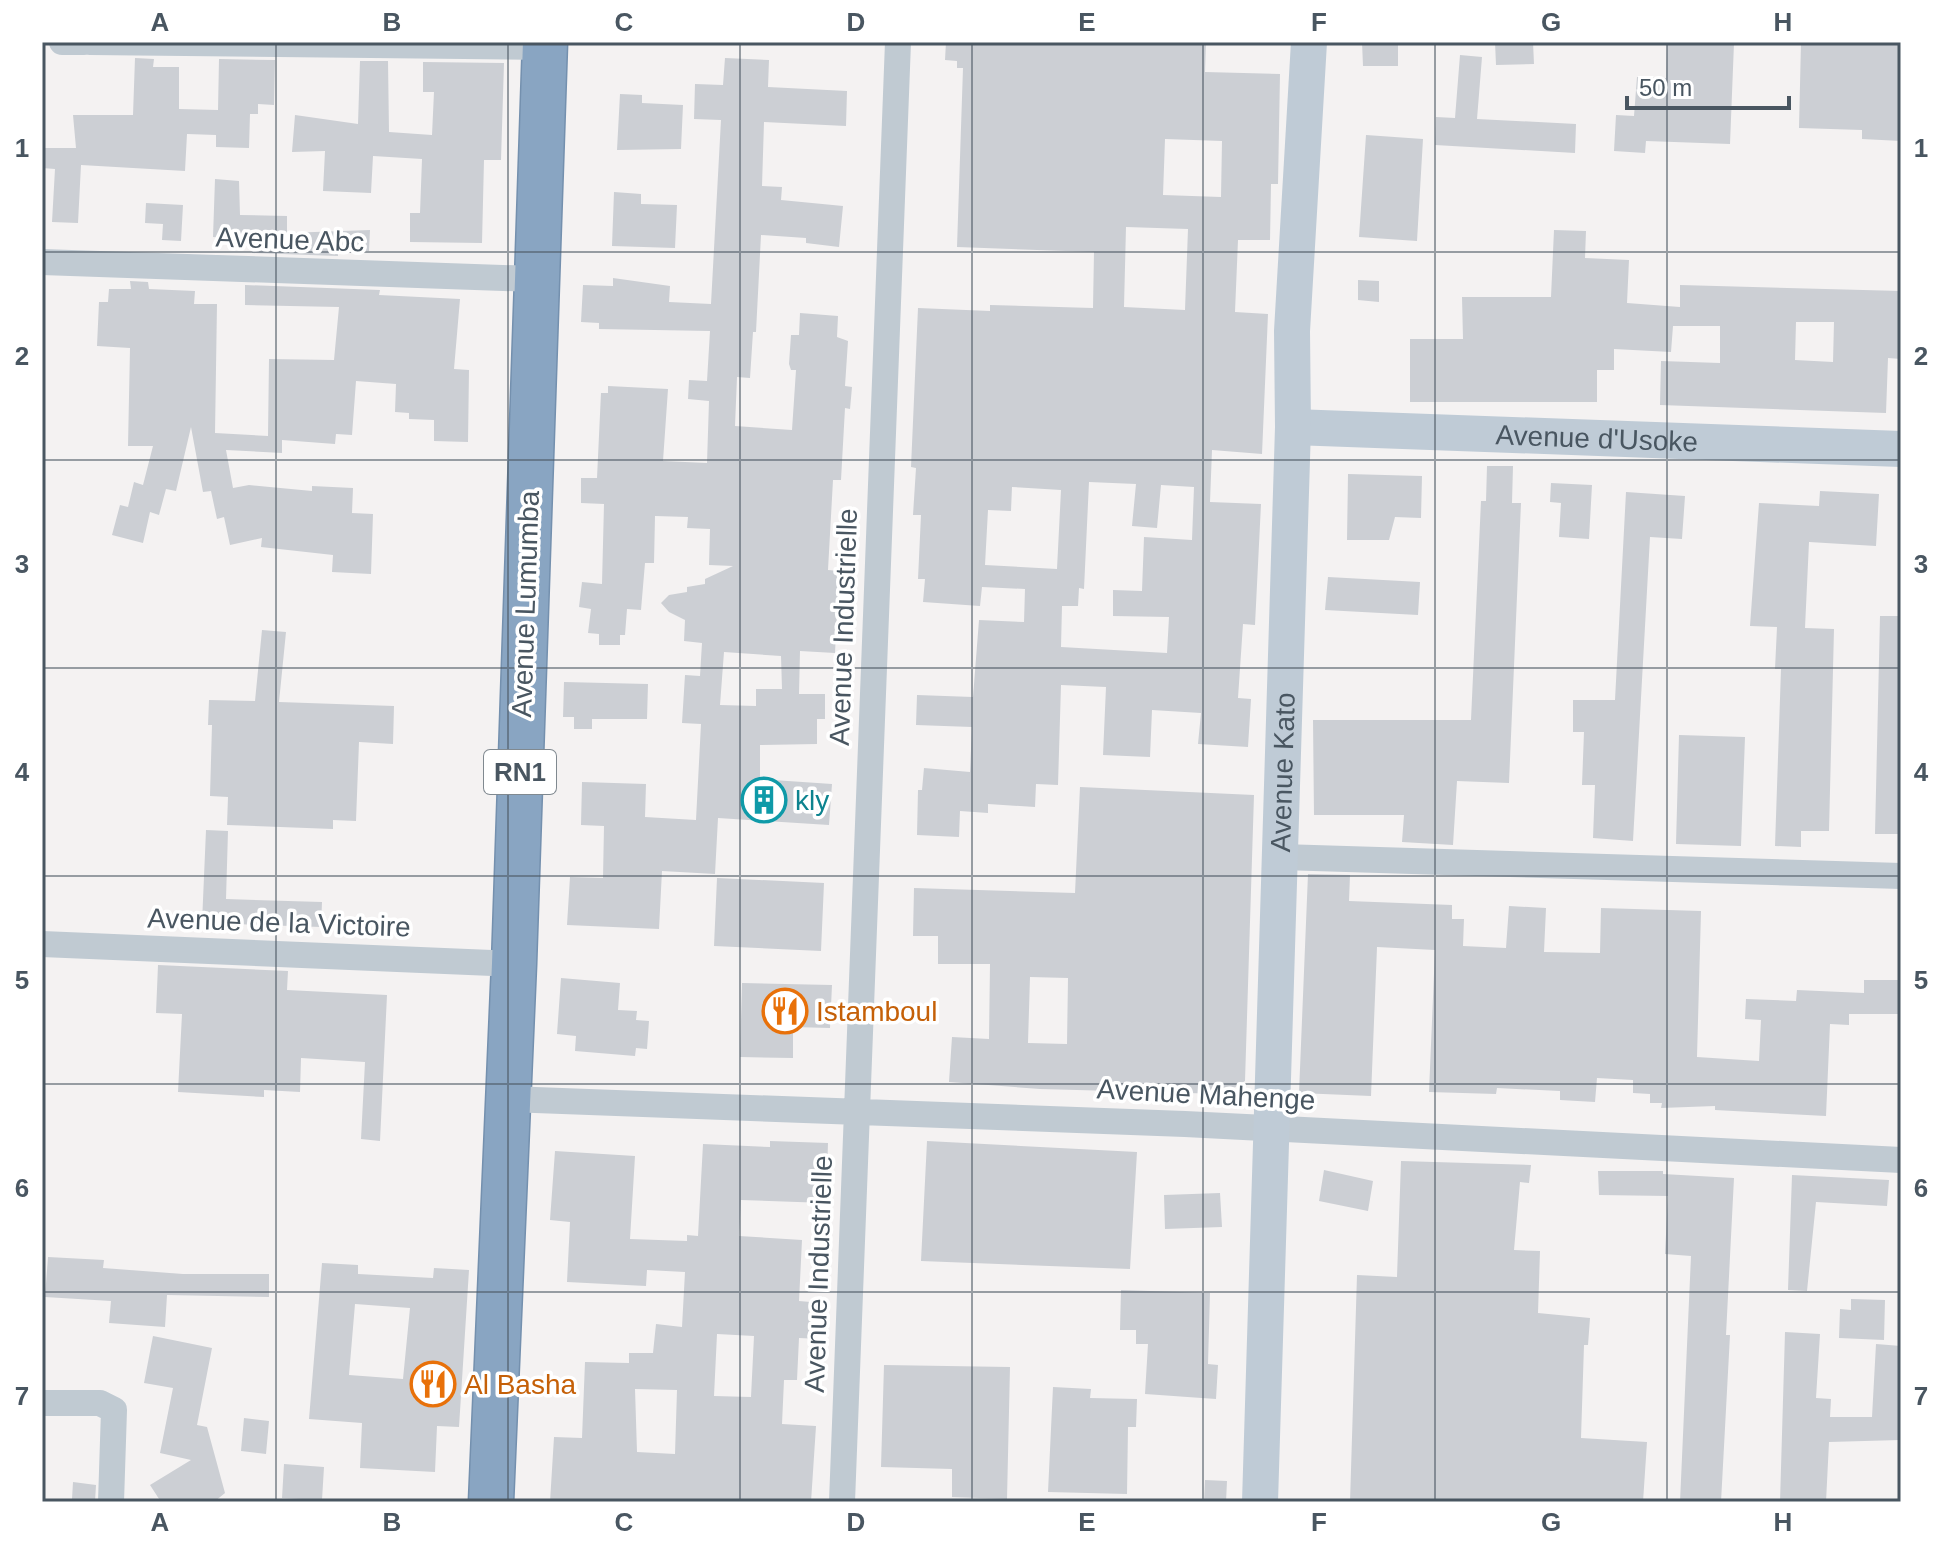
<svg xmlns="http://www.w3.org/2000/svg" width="1943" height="1544" font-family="Helvetica,sans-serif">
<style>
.building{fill:#cccfd4;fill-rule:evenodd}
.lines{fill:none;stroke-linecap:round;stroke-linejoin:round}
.highway-casing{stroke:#7490ae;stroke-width:47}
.street{stroke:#c0cad2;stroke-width:26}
.secondary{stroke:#bfcbd6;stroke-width:36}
.highway{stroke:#89a5c2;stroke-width:44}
.grid{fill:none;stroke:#495661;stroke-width:2;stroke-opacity:0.55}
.labels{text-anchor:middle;stroke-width:7;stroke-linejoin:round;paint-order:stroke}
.shield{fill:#fff;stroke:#808990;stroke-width:2}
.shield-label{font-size:26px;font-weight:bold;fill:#495661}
.street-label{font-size:28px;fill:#495661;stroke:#fff}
.culture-label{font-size:28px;fill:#0d838f;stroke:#fff;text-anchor:start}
.food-label{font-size:28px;fill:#c56008;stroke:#fff;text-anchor:start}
.neatline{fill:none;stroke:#495661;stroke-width:3}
.grid-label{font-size:26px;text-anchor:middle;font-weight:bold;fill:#495661}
</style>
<rect width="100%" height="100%" fill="#f4f2f2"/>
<path class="building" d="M946,42H1206L1205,72L1280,74L1278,184H1271L1270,240H1238L1235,312L1268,314L1262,454L1212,450L1210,502L1261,504L1255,625L1243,624L1238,698L1251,699L1248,747L1198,744L1201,713L1152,710L1150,757L1103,755L1106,687L1061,685L1058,785L1036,784L1035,807L988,804V813L960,811L959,837L917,835L918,790H922L924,768L970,772L972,727L916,725L917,695L973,697L979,620L1024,622L1025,589L982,587L980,606L923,602L925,579H918L921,515H913L916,468L911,467L918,308L990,311V305L1093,308L1094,252L957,247L963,68H957V61L945,60ZM1165,139L1222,141L1221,197L1163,195ZM1126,227L1188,229L1185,310L1124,307ZM1089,482L1136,484L1132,526L1157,528L1161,485L1194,487L1192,540L1144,537L1142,591L1113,590V616L1169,617L1167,653L1061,647L1062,606H1078L1079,588L1084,589ZM1012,487L1061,490L1057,569L985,565L988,510L1011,511Z
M1362,42H1398V66H1363Z
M1495,42H1533L1534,64L1496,65Z
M1667,42L1734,43L1730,144L1646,141L1645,153L1614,151L1616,115L1634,116L1637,77L1666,78Z
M1801,42H1901V141L1862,139V130L1799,128Z
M1460,55L1482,57L1477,119L1576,124L1575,153L1435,145L1436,117L1455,118Z
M135,58L154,59L153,67H179V109L218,110L219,59L275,60L274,105L258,104V114H250L249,148L216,147V135L187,134L185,171L81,165L78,223L52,222L55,169L42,168V148H76L73,115H133Z
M725,58L769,60L768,87L847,91L846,126L764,122L762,186L782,187L781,200L843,206L839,247L806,243V238L761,235L756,332H753L750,378L737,377L735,426L792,430L796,370H791L789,364L791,335H799L800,313L838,316L837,337L848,341L845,386L852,387L850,409L845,408L841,480H833L828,570L839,571L835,653L800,651L799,694H825V719H817V744L760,745V779L832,784L829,825L718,818L715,874L662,871L659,929L567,925L570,877L603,878L604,826L581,825L582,782L646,784L645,817L696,820L701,724L682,723L685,675L700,676L702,643L684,641L685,620L669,612L661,603L669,595L687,592V587L705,584V579L733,566L709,565L710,529L687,528L688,517L655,516L654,563H645L641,610L627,609L625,635H620V645H599V634L588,633L591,609L579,607L582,582L602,584L604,504L581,503V478H597L601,393H608V386L668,389L663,461L707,463L709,401L688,399L689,380L707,381L710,331L599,329V323L581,322L583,285L613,286V278L670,286L669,302L711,304L721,120L694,119L695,84L723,85ZM724,652L781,656L782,689H756V706L720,705Z
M360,61H388L389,132L432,135L434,92H423V62L504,63L501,160H484L482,243L410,242V213H420L422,159L373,156L371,193L323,191L325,151L292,152L295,115L358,124Z
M620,94L642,95V103L683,105L681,149L617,150Z
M1366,135L1423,139L1417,241L1359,237Z
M215,179L239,181L240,215L287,216V233L370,230L369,251L338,250V256L252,253V241L213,237Z
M614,192L641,194V204L677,205L675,248L612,246Z
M146,203L183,205L181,241L162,240L163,224L145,223Z
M1554,230L1586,231L1585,258L1629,260L1627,303L1680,307V285L1901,291V359L1888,358L1886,413L1660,405L1661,361L1720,363V326H1673L1671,352L1614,349V370H1597V402H1410V339H1463L1462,297H1551ZM1796,322H1834L1833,362L1795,360Z
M1358,280L1379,281V302L1358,300Z
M130,281L148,282L149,289L195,291L194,304H217L215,433L268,436L269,359L334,360L339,307L245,305V285L380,290L379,295L460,299L454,369L469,370L468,442L434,441V420L409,419V413L395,412L396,384L356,381L352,435L336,434L335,444L282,440V453L226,450L233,488L249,485L312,491V486L353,488L352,513L373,514L371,574L332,572L333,555L261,547L262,538L230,545L224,517L217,519L211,491L203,492L191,427L176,491L166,489L159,515L150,512L143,543L112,535L120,505L128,507L134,482L143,485L153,446H128L130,348L97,346L99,302H108L109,289H131Z
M1487,466H1513L1512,503H1521L1509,783L1457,781L1453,845L1402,842L1404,815H1314L1313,720H1471L1481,501H1486Z
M1348,474L1422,476L1421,518L1395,517L1389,540H1347Z
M1551,483L1592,485L1589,539L1559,537L1561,503L1550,502Z
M1820,491L1879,494L1876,546L1809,542L1805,628L1834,629L1829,831H1801V847L1775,846L1781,669H1775L1777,627L1750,626L1759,503L1819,506Z
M1626,492L1685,496L1682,539L1650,537L1633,841L1593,838L1595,785H1582L1584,732H1573V700H1615Z
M1328,577L1420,582L1418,615L1325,610Z
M1880,616H1901L1898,834H1875Z
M262,630L286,632L279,702L394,706L393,744L359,742L356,821L333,820V829L227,825L228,797L210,796L212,725H208L209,700L255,701Z
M564,682L648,684L647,719H592V729H574V717H563Z
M1679,735L1745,737L1741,846L1676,844Z
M1080,787L1254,795L1245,1081L1224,1094L1040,1089L949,1082L952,1037L989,1039L990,964H938V936H913L914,888L1075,893ZM1030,977L1068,978L1067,1044L1028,1043Z
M206,830L228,831L226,899L322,902L321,927L202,923Z
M1308,874L1350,875L1349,901L1452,905V919H1464L1463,946L1506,948L1509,906L1546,908L1544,952L1600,953L1601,908L1701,911L1697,1057L1759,1061L1761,1020L1745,1019L1746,999L1796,1001L1797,990L1864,993V980H1901V1014H1849V1025L1830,1024L1826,1116L1715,1110V1106L1661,1108L1662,1103H1650V1094L1633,1093V1080L1597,1078L1595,1102L1560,1100V1091L1497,1088L1496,1094L1429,1092L1435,950L1377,947L1371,1096L1299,1093Z
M717,878L824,883L821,951L714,946Z
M158,965L288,971L287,990L387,995L380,1141L361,1139L365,1062L301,1058L300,1092L264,1090V1097L178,1092L182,1014L156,1013Z
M561,978L620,983L618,1010L637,1011L636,1020L649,1021L647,1049L636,1048L635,1056L575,1051L576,1036L557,1034Z
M742,983L832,985L830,1028L793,1027V1058L740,1057Z
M770,1141L828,1143L826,1203L741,1200L739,1236L802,1240L799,1301L822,1303L820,1339L799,1338L797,1380H784L782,1424L816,1426L811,1502H550L554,1437L582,1438L585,1362L629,1363V1353H653L656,1324L682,1327L685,1272L647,1270L646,1286L567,1282L570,1222L550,1220L555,1151L635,1156L630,1239L687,1241V1235L698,1236L703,1144L770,1147ZM717,1334L754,1336L751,1397L714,1396ZM635,1389L677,1390L675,1454L637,1452Z
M927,1141L1137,1152L1130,1269L921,1261Z
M1401,1161L1531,1165L1529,1183L1520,1182L1514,1250L1540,1251L1538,1313L1590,1318L1588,1345H1584L1581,1438L1647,1442L1643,1502H1350L1357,1275L1397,1277Z
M1324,1170L1373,1181L1368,1211L1319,1201Z
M1598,1171H1663V1174L1734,1178L1726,1335H1730L1721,1502H1680L1691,1256L1665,1254L1668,1196L1599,1195Z
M1792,1175L1889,1180L1887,1206L1816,1202L1807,1291L1788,1290Z
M1220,1193L1222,1227L1165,1229L1164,1195Z
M48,1257L104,1260L103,1268L183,1274H269V1297L167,1295L165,1327L109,1323L111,1301L45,1297Z
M322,1263L358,1265V1274L433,1278L434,1268L469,1270L459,1427L437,1426L435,1472L360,1468L362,1423L309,1419ZM355,1304L410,1308L403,1379L349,1375Z
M1121,1290L1210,1293L1208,1364L1218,1365L1216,1399L1145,1394L1148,1344H1136V1330H1120Z
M1851,1299L1885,1300L1884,1340L1839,1338L1840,1309L1851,1310Z
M1785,1332L1820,1334L1816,1398L1831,1399L1830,1417H1872L1876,1344L1901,1346L1900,1440L1829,1442L1826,1502H1780Z
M153,1336L212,1348L197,1425L207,1427L225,1493L214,1502H161L150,1485L191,1460L160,1453L173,1388L144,1383Z
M884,1365L1010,1367L1007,1499L952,1497V1469L881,1467Z
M1053,1387L1091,1389L1090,1398L1137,1399L1136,1427H1128L1127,1494L1048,1492Z
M244,1418L269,1421L266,1454L241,1451Z
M284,1464L324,1467L322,1500L282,1498Z
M1205,1480L1227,1481L1226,1502H1204Z
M73,1482L96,1485L95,1502L72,1499Z"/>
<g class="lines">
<g class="highway-casing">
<path id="highway" d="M491,1502L514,964L545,42"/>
</g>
<path class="street" d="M62,42H84
M90,42L545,47
M42,262L535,279
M1281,857L1901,876
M42,944L514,964
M508,1099L1185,1124L1901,1160
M42,1403H100L114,1410L111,1502
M842,1502L898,42"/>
<g class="secondary">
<path id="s1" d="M1293,427L1901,449"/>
<path id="s2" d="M1260,1502L1293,427L1292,331L1309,42"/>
</g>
<use href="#highway" class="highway"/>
</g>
<path class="grid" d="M276,42V1502M508,42V1502M740,42V1502M972,42V1502M1203,42V1502M1435,42V1502M1667,42V1502M42,252H1901M42,460H1901M42,668H1901M42,876H1901M42,1084H1901M42,1292H1901"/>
<defs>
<g id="building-ring" transform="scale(2.3)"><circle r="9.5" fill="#fff" stroke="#0f9aa8" stroke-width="1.5"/><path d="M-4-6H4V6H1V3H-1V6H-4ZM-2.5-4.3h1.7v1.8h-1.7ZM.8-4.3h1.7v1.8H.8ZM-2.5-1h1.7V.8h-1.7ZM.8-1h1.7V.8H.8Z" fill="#0f9aa8"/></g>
<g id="restaurant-ring" transform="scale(2.3)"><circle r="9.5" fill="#fff" stroke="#e8710a" stroke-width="1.5"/><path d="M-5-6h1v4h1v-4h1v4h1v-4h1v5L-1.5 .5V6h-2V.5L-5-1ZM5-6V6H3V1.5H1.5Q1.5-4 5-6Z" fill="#e8710a"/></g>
</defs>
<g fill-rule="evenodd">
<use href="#building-ring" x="764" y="800"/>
<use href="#restaurant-ring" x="785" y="1011"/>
<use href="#restaurant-ring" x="433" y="1384"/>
</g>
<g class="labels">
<rect class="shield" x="484" y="750" width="72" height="44" rx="6"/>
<g class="shield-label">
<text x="520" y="781">RN1</text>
</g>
<g class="street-label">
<text transform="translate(290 239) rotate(2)" y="10">Avenue Abc</text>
<text dy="10" stroke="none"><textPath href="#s1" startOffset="304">Avenue d'Usoke</textPath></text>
<text transform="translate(525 604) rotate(-88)" y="10">Avenue Lumumba</text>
<text transform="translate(843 627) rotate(-88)" y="10">Avenue Industrielle</text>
<text dy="10" stroke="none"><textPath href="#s2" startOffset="730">Avenue Kato</textPath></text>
<text transform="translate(279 922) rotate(2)" y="10">Avenue de la Victoire</text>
<text transform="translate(1206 1094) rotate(3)" y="10">Avenue Mahenge</text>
<text transform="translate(818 1274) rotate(-88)" y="10">Avenue Industrielle</text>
</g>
<g class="culture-label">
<text x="795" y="810">kly</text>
</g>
<g class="food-label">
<text x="816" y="1021">Istamboul</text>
<text x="464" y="1394">Al Basha</text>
</g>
</g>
<rect width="1943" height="1544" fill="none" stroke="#ffffff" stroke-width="88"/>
<path d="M1627 96v12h162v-12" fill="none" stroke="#495661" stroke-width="4"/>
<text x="1639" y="96" font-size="24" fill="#495661" stroke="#ffffff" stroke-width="6" paint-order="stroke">50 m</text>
<rect x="44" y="44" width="1855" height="1456" class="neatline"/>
<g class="grid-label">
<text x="160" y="31">A</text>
<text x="392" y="31">B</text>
<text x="624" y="31">C</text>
<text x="856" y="31">D</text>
<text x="1087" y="31">E</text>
<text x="1319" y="31">F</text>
<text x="1551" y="31">G</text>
<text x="1783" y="31">H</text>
<text x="22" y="157">1</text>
<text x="1921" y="157">1</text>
<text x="22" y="365">2</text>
<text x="1921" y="365">2</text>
<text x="22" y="573">3</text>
<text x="1921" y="573">3</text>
<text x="22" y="781">4</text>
<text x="1921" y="781">4</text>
<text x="22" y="989">5</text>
<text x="1921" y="989">5</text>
<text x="22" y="1197">6</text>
<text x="1921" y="1197">6</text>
<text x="22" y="1405">7</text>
<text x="1921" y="1405">7</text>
<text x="160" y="1531">A</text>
<text x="392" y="1531">B</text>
<text x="624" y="1531">C</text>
<text x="856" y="1531">D</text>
<text x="1087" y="1531">E</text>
<text x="1319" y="1531">F</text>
<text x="1551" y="1531">G</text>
<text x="1783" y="1531">H</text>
</g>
</svg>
